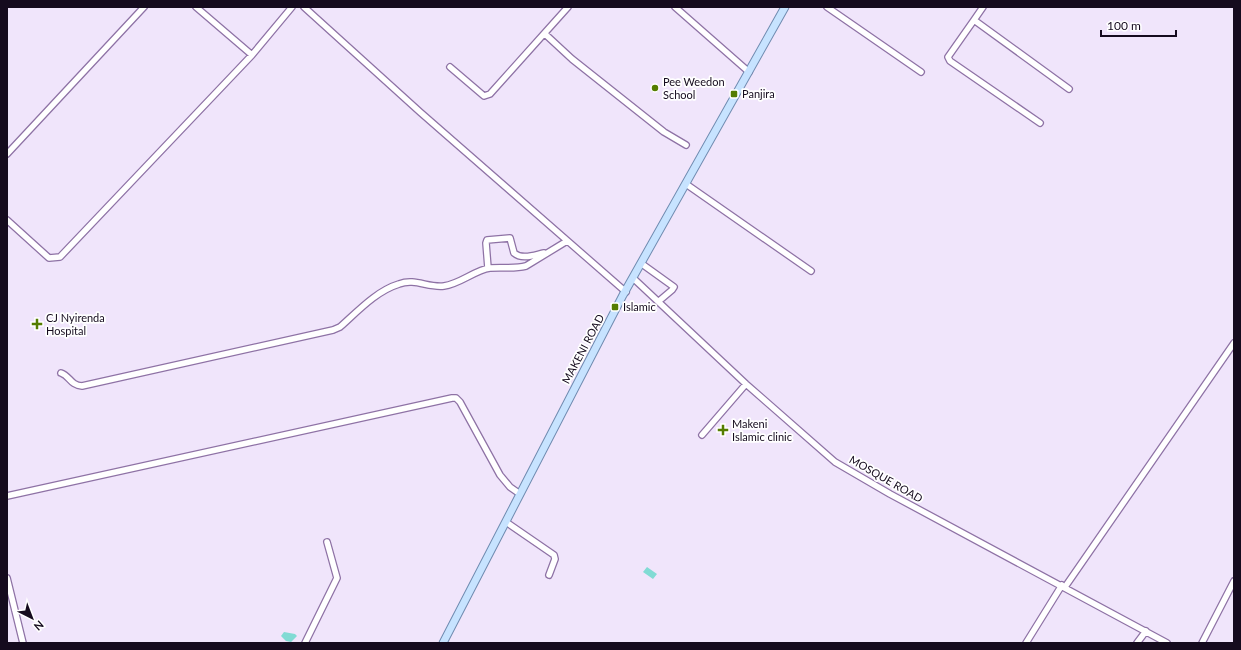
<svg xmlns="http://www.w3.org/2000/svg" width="1241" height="650" font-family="Lato,sans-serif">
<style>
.water{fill:#81dbd4}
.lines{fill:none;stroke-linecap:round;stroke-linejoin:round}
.minor-casing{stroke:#8e72a5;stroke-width:8}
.major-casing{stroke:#708bb0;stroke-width:9}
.minor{stroke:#fff;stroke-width:5.5}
.major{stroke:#c7e3ff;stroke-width:7}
.poi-dot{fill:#547d00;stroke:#fff;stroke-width:1.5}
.labels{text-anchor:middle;stroke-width:3.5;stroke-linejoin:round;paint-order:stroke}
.poi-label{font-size:11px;fill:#150b1e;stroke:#fff;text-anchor:start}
.street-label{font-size:11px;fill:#150b1e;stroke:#fff}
</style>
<rect width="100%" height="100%" fill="#f0e5fb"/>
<path class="water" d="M647,567L657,574L653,579L643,572Z
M284,632L295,634L297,636L291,642L286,641L281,636Z"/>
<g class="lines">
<g class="minor-casing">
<path id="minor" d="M304,7L420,112L626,292
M675,7L749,72
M827,7L921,72
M983,7L974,20L1069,89
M974,20L948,57L950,61L1040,123
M545,34L572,59L664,132L686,145
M252,55L292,7
M450,67L484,96L490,94L568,7
M7,154L144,7
M686,184L811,271
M7,220L49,258L60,257L252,55L196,7
M642,264L674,287L672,290L659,301
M488,268L486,243L487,240L510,238L514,253C522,260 534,255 544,253
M633,278L746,384L835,462L890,494L1167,643
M61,373C70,376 70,385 82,386L333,330L340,327C357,312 376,291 399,284C415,278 428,288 444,286C460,284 475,270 490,268C502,267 514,269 526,266L567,241
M702,435L746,384
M7,496L452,398H456L460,402L500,475L510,487L520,494
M506,522L554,555L555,559L549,575
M7,578L23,643
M1065,587L1234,343
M305,643L337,578L327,542
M1026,643L1062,585
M1137,643L1146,631
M1202,643L1234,581"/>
</g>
<g class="major-casing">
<path id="major" d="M443,643L623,295L785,7"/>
</g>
<use href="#minor" class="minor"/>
<use href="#major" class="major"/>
</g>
<g class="poi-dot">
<circle cx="655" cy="88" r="4"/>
<rect x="730" y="90" width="8" height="8" rx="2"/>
<rect x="611" y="303" width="8" height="8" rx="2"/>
<path d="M35 318h4v4h4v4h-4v4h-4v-4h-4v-4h4z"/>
<path d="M721 424h4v4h4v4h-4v4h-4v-4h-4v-4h4z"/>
</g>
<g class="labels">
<g class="poi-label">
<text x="663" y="86">Pee Weedon<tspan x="663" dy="13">School</tspan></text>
<text x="742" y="98">Panjira</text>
<text x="623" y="311">Islamic</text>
<text x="46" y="322">CJ Nyirenda<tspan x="46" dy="13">Hospital</tspan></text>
<text x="732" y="428">Makeni<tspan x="732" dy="13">Islamic clinic</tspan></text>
</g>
<g class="street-label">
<text transform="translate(583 349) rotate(-62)" y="4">MAKENI ROAD</text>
<text transform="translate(886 479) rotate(30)" y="4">MOSQUE ROAD</text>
</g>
</g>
<rect width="1241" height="650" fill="none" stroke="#150b1e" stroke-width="16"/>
<g transform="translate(32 618) rotate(138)" stroke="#ffffff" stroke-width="3" paint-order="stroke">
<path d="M0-3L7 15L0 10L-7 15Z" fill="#150b1e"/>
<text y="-6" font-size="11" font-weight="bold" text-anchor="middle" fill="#150b1e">N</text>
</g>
<path d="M1101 30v6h75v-6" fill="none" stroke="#150b1e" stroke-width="2"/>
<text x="1107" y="30" font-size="12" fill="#150b1e" stroke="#ffffff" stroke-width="3" paint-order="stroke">100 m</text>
</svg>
